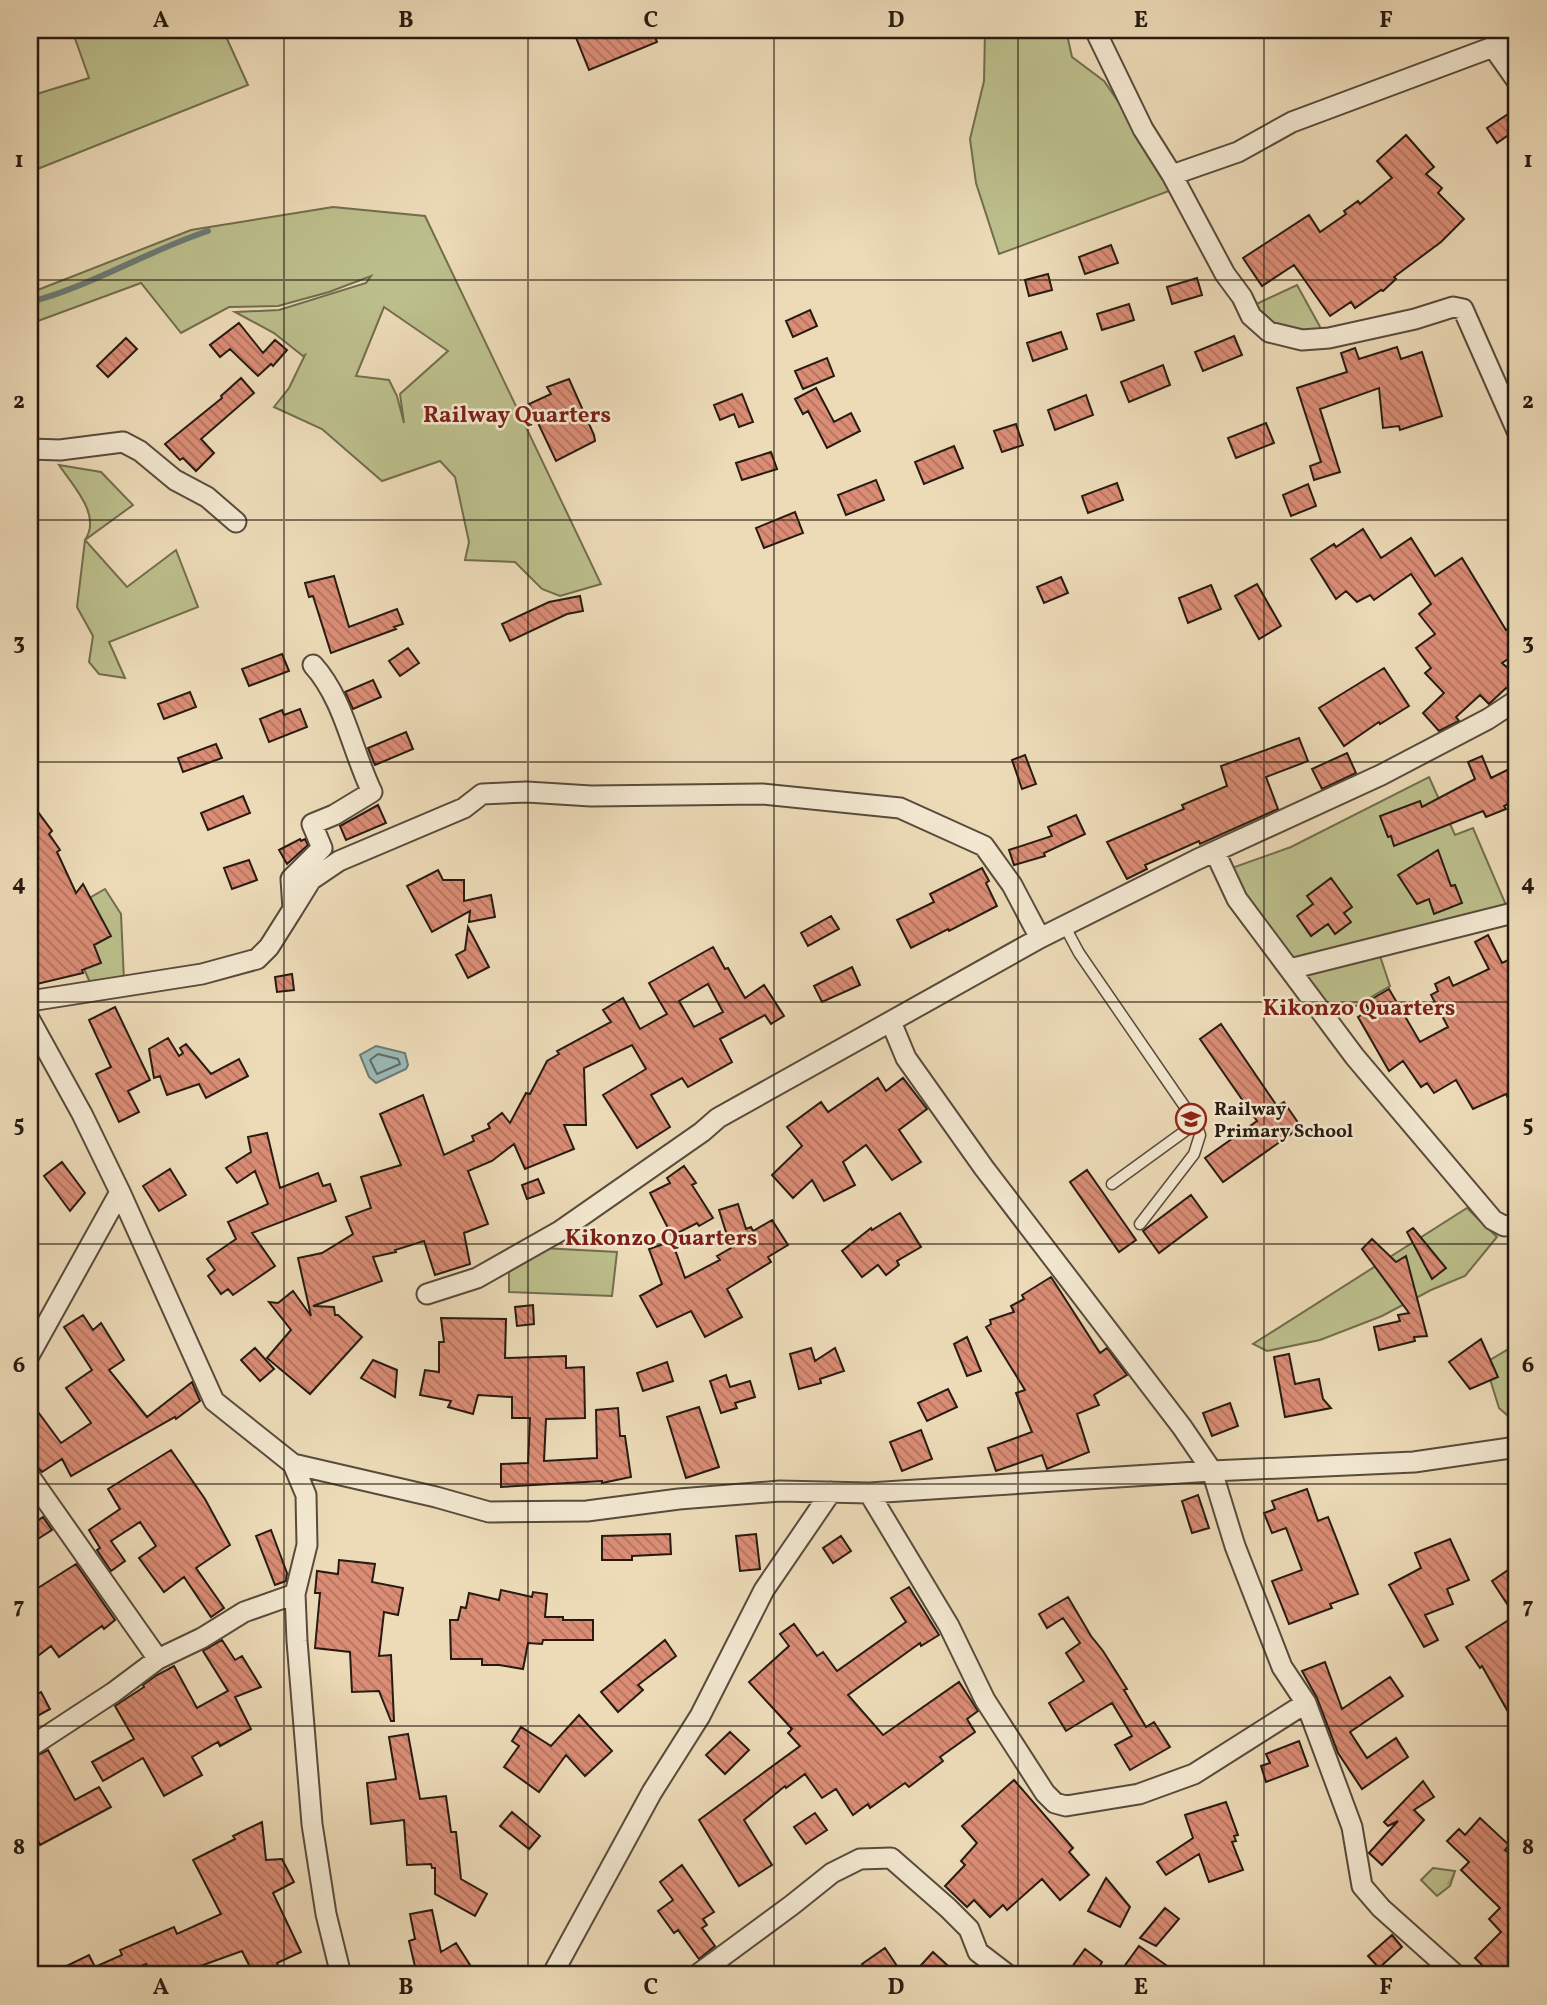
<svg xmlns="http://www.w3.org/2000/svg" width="1547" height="2005" font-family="Vollkorn,serif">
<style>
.green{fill:#bcbf8c;stroke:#726d4e;stroke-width:2;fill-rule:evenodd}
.forest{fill:url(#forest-firs);stroke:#726d4e;stroke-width:2}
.water{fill:#9bb9b6;stroke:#6d7a74;stroke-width:2}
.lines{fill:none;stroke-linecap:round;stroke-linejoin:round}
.shore{stroke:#616a64;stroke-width:2}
.stream{stroke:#6d7a74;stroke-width:6}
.building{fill:url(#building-back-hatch);stroke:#271b11;stroke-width:2;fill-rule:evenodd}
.lane-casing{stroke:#584b3b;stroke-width:13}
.street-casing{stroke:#584b3b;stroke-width:23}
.lane{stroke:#f3e8d1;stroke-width:10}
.street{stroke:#f3e8d1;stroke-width:19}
.grid{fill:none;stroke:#271b11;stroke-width:2;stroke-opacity:0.55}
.labels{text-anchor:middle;stroke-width:5;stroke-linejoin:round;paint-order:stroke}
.poi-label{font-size:19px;font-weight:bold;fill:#271b11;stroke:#f3e8d1;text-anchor:start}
.quarter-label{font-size:23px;font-weight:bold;fill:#7a1f14;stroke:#f3e8d1}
.neatline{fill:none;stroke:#271b11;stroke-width:2.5}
.grid-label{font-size:23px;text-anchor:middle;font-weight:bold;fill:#271b11}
</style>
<defs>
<pattern id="forest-firs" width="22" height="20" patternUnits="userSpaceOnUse" patternTransform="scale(1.75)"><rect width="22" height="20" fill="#bcbf8c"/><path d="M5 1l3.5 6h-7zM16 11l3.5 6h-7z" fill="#a2a478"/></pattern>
<pattern id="building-back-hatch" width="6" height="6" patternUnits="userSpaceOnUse" patternTransform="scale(1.75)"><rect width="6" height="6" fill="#db8d76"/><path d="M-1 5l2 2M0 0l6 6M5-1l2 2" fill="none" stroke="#b2725f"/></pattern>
</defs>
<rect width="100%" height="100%" fill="#eddbb8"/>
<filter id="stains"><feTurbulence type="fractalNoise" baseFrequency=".00286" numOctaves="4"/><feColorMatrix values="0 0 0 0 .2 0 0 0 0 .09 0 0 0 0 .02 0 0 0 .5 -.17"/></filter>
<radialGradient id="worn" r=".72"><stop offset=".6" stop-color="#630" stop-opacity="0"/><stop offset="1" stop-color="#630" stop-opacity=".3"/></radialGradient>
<path class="green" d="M72,30H223L248,85L30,172V96L89,78Z
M985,30H1066L1072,57L1104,81L1142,136L1169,191L999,254L976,183L970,139L984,81Z
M333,207L425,216L601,584L560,596L542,589L515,562L465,560L469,542L455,477L440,461L382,481L322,429L274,407L289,388L305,355L303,356L274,333L235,312L279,310L366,283L371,276L329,292L278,306L229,307L181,333L141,283L35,322L30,338V293L191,230ZM384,307L448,351L400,394L404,423L397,396L389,380L356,376Z
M1297,285L1324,334L1270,328L1250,307Z
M59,465L101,472L133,505L85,540L127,587L176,550L198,607L109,642L125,678L99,674L89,662L93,636L77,607L85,540C102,515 73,486 59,465Z
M1429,777L1455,835L1473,828L1506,905L1297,961C1265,943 1247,899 1229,869L1291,847Z
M105,889L121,914L124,981L92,987L60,915Z
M1380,956L1390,986L1330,1021L1298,977Z
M1467,1208L1497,1237L1465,1276L1431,1290L1382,1316L1320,1340L1267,1351L1253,1344Z
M542,1248L617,1252L612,1296L509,1292V1265Z
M1517,1344V1424L1499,1408L1485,1363Z"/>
<path class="forest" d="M1433,1868L1455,1871L1450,1886L1437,1896L1421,1880Z"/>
<path class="water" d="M376,1046L405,1053L408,1065L406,1069L376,1083L369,1077L360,1055Z"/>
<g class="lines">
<path class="shore" d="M378,1054L398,1059L400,1064L377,1074L370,1060Z"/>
<path class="stream" d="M30,302C92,286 147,251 208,231"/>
</g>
<path class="building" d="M573,30H652L657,42L589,70Z
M1517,108V129L1497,143L1487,128Z
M1406,135L1434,167L1426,174L1442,188L1438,193L1464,219L1441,242L1394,277L1396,279L1383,291L1381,290L1355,308L1351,302L1330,316L1294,265L1262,286L1243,258L1309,215L1320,232L1346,214L1344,211L1358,201L1360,204L1392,178L1377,161Z
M1111,245L1118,263L1085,274L1079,257Z
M1048,274L1052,290L1029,296L1025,280Z
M1197,278L1202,295L1172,304L1167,287Z
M1129,304L1134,320L1102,330L1097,314Z
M810,310L817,326L793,337L786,321Z
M239,323L263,353L275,340L287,350L273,366L271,364L258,376L230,349L220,357L210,345Z
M1061,332L1067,349L1033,361L1027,343Z
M1234,336L1242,355L1203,371L1195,352Z
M126,338L137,349L108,377L97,366Z
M1397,347L1401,359L1422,352L1442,416L1400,430L1399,426L1383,428L1379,388L1320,409L1340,472L1314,480L1310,466L1321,462L1297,388L1347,372L1341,353L1355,348L1359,359Z
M827,358L834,376L803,389L795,371Z
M1163,365L1170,385L1129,402L1121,382Z
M241,378L254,393L201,439L214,453L196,471L183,458L180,460L165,444L222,398L221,396Z
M569,379L594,435L595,441L556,461L529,404L551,394L547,387Z
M816,388L834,422L851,413L860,431L827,448L808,411L803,414L795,399Z
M742,394L753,422L739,427L734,414L720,420L714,405Z
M1086,395L1093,415L1055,430L1048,410Z
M1266,423L1274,443L1236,458L1228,438Z
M1016,424L1023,445L1002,452L994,431Z
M954,446L963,468L924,484L915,462Z
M771,452L777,469L742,480L736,463Z
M876,480L884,500L846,515L838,495Z
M1117,483L1123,500L1088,513L1082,496Z
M1308,484L1316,506L1291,516L1283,495Z
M795,512L803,533L764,548L756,528Z
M1363,529L1381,558L1411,538L1435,576L1462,558L1506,630L1517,623V653L1502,663L1517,676V688L1509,690L1506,688L1489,704L1480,695L1456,717L1459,721L1439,731L1423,713L1444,693L1425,673L1431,668L1416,648L1435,634L1419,614L1431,604L1411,574L1374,600L1370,595L1357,602L1346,591L1336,599L1311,559L1334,544L1336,547Z
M334,576L349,627L397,609L403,624L394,627L396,629L331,653L313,596L309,597L305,583Z
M1061,577L1068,593L1044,603L1037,587Z
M1257,584L1281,626L1259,639L1235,596Z
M1211,585L1221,609L1188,623L1179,598Z
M580,596L583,611L567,614L510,641L502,624L549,602Z
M408,648L419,663L400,676L389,661Z
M282,654L289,671L249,686L242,669Z
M1384,668L1409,706L1380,724L1379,722L1344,746L1319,708Z
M373,680L381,697L353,709L345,692Z
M190,692L196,707L164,719L158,704Z
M300,709L307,727L269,742L260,719L282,710L284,715Z
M406,732L413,749L375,765L368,748Z
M1299,738L1308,761L1266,777L1278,809L1200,844L1199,841L1145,865L1147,869L1127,879L1107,842L1184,809L1182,805L1227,786L1221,766Z
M216,744L222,758L183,772L178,758Z
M1347,753L1356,773L1322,789L1312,769Z
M1025,755L1036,784L1022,789L1012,760Z
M1482,756L1491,778L1509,769L1517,786V799L1504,806L1506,809L1486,817L1483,811L1394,846L1391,836L1388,837L1380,816L1420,801L1422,807L1475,779L1468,762Z
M243,796L250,813L208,830L201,813Z
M30,801L52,831L49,834L60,850L57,852L76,893L83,884L111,936L94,945L101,963L82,970L83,973L37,984L30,979Z
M378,805L386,823L346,840L340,826Z
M1076,815L1085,834L1044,853L1045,856L1014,865L1009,850L1052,836L1048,827Z
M300,839L301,841L305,839L308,845L287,864L279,850Z
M1438,850L1451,886L1455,885L1462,903L1434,914L1429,899L1417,904L1398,875Z
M249,860L257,880L232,889L224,868Z
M982,868L989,881L986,883L997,906L949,931L948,929L911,948L897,920L934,902L930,894Z
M438,870L443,880H464V901L491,895L495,917L469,922L470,911L432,932L407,886Z
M1331,878L1352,907L1344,913L1351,922L1335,934L1328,924L1311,936L1297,916L1313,904L1307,896Z
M831,916L839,929L808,946L801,933Z
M468,927L489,967L468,978L456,955L465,950Z
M1488,935L1502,963L1517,956V1117L1506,1094L1473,1109L1456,1080L1434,1093L1427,1083L1421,1087L1403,1061L1389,1071L1358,1017L1369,1010L1365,1003L1389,989L1420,1042L1448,1027L1431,995L1438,991L1435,984L1449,977L1453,986L1489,969L1475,942Z
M713,947L725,969L728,968L745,998L764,985L784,1016L771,1024L765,1015L720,1039L732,1062L688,1087L682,1078L651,1095L670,1127L637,1148L603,1095L646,1069L632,1045L584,1068L586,1125H564L574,1149L525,1169L514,1144L492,1161L468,1171L488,1224L464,1233L470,1264L435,1275L424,1241L395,1250L396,1252L373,1257L382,1281L313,1306L334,1307L335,1315H338L362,1337L310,1394L267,1358L291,1330L269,1302L278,1303L293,1291L311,1316L298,1258L322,1253L353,1234L346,1217L371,1208L361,1177L401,1165L380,1114L423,1095L444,1155L474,1141L472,1136L490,1128L488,1124L502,1113L510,1123L526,1093L530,1094L547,1061L559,1054L557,1051L611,1022L603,1010L623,998L640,1029L667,1014L649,983ZM708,984L723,1012L694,1027L679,1001Z
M852,967L860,985L822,1002L814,986Z
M292,974L294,990L277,992L275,977Z
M115,1007L150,1080L128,1091L139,1112L119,1122L96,1074L111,1067L89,1020Z
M1221,1024L1277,1106L1284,1102L1301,1127L1223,1182L1205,1158L1257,1121L1200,1039Z
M168,1038L179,1056L183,1053L180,1048L186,1044L211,1074L239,1059L248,1076L206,1098L199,1084L167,1095L160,1076L154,1078L149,1049Z
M878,1078L886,1091L903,1078L927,1109L899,1130L921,1162L892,1180L866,1145L843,1162L855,1185L824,1201L812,1180L793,1198L772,1175L802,1146L787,1127L821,1102L828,1112Z
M267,1133L280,1188L318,1173L323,1186L330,1184L336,1201L252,1233L275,1266L233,1295L228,1289L221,1294L208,1276L215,1270L207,1259L236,1239L228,1222L268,1204L255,1171L237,1183L226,1168L251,1152L248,1137Z
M62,1162L85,1193L70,1211L44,1176Z
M684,1166L696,1183L692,1185L713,1218L699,1226L697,1223L672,1236L650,1193L670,1183L667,1178Z
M170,1169L186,1195L159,1211L143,1186Z
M1087,1170L1136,1240L1119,1252L1070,1182Z
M538,1179L544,1193L527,1199L522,1185Z
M1191,1195L1207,1217L1159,1253L1143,1231Z
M738,1204L746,1229L751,1227L753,1231L772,1220L788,1245L768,1257L771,1262L727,1289L742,1317L705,1337L691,1311L657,1327L640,1296L662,1284L649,1249L672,1241L685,1278L720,1260L717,1256L731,1248L719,1210Z
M900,1213L921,1247L897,1261L899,1265L886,1275L878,1265L862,1277L842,1251L871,1228L872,1230Z
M1413,1228L1446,1268L1432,1279L1407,1232Z
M1372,1239L1396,1262L1406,1256L1427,1336L1414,1337L1415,1341L1379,1350L1374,1327L1400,1321L1398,1315L1409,1313L1362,1249Z
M1051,1277L1100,1353L1107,1348L1127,1375L1094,1395L1099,1405L1077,1414L1089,1452L1047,1469L1042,1455L996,1471L988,1448L1032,1432L1016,1393L1025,1390L986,1327L991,1324L990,1320L1014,1312L1011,1306L1024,1299L1022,1295Z
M533,1305L534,1324L517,1326L515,1307Z
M83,1315L93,1330L101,1323L124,1360L109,1370L147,1417L192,1382L200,1401L176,1419L175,1417L71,1476L62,1459L42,1472L36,1466L30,1465V1401L61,1443L91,1423L66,1388L92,1370L64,1327Z
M441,1318L506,1319L505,1358L566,1356V1368L584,1367L585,1418L546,1419L544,1461L597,1458L596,1410L618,1408L620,1436H625L631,1477L602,1483V1481L501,1487V1464L528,1463L530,1418H512V1397L478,1395L473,1414L448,1407L451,1401L420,1395L425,1370L439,1372V1342H444Z
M967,1337L981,1371L967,1376L954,1344Z
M1481,1339L1498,1377L1470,1389L1449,1362Z
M255,1348L274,1369L260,1381L241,1360Z
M811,1348L815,1361L835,1348L844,1371L820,1379L821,1383L799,1389L790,1354Z
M1289,1354L1295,1384L1319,1379L1323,1399L1331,1408L1285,1417L1274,1357Z
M373,1360L397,1370L395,1397L361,1378Z
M667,1362L673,1381L643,1391L637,1373Z
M726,1375L730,1387L750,1381L755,1397L735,1403L737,1408L721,1413L710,1381Z
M948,1389L957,1407L927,1421L918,1403Z
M1230,1403L1238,1426L1212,1436L1203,1413Z
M699,1407L719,1467L686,1478L667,1417Z
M921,1430L932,1459L902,1471L890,1442Z
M171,1450L205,1499L230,1545L196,1568L224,1608L211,1617L184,1577L164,1592L139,1558L156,1546L140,1522L111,1541L125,1561L111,1571L97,1550L100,1548L89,1530L120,1509L108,1489Z
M1307,1489L1318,1521L1328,1517L1358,1594L1330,1604L1332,1608L1289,1624L1272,1581L1302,1570L1286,1528L1272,1533L1264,1513L1275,1509L1272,1501Z
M1198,1495L1209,1528L1192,1533L1182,1501Z
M43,1517L52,1530L30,1544V1526Z
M271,1530L287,1573L286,1581L275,1585L256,1536Z
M670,1534L671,1554L632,1556V1560H602V1536Z
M756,1534L760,1569L740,1571L736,1536Z
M841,1536L851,1551L833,1563L823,1548Z
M1450,1539L1469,1580L1447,1589L1453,1604L1425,1615L1438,1640L1424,1647L1389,1585L1421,1568L1415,1553Z
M339,1560L375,1564L372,1582L403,1588L398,1615L384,1612L379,1656L391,1655L394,1721H391L379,1691L352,1692L350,1652L315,1648L320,1593H315L317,1571L338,1574Z
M76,1564L115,1620L104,1629L102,1626L59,1657L51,1646L30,1662V1593Z
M1517,1564V1704L1507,1710L1482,1666L1480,1668L1466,1647L1515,1616L1492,1581Z
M909,1587L939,1635L921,1646L920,1643L848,1695L883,1735L959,1682L978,1711L967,1719L975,1732L940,1757L943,1761L909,1787L905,1783L870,1808L868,1804L853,1815L836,1789L822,1798L805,1774L786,1788L785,1786L744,1820L772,1865L739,1886L699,1820L800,1746L788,1733L792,1729L749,1682L789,1646L780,1634L794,1624L817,1656L823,1652L837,1671L906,1622L891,1598Z
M501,1590L532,1597L533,1592L547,1594L545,1617H563V1620H593V1640H543L542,1644L528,1643L523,1669L499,1665H482V1659H451L450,1620H458L461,1607L466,1608L469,1593L499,1600Z
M1068,1597L1091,1636L1103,1651L1127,1689L1124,1690L1146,1727L1154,1722L1170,1747L1130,1770L1115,1745L1132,1736L1112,1703L1066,1731L1049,1703L1084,1681L1066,1653L1080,1643L1063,1618L1047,1628L1039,1614Z
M222,1640L235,1660L242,1656L261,1687L235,1697L251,1729L220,1746L218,1742L192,1757L202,1775L164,1796L143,1758L103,1781L92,1762L134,1739L115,1706L144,1687L143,1685L157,1675L174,1666L197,1708L228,1691L203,1651Z
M665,1640L676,1656L638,1685L643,1690L618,1712L601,1692Z
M1325,1662L1342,1709L1390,1677L1403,1696L1350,1732L1367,1758L1396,1738L1408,1757L1362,1789L1338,1753L1317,1698L1302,1671Z
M41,1692L50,1709L30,1720V1698Z
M579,1715L612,1751L585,1776L566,1755L539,1792L504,1767L519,1746L512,1741L521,1727L551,1746Z
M730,1732L749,1750L725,1774L706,1755Z
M408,1734L420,1799L446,1796L451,1832H456L461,1879L487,1894L475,1916L435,1894V1868H432L431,1864L407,1865L404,1820L371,1824L367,1783L396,1779L389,1737Z
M1299,1741L1308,1766L1266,1782L1261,1766L1270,1763L1266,1754Z
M48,1750L75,1800L99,1787L111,1807L40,1845L38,1840L30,1845V1759Z
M1014,1780L1073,1848L1069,1852L1089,1875L1060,1900L1042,1879L1007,1910L1003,1905L990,1917L974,1900L967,1907L945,1886L965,1865L961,1861L977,1843L962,1826Z
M1423,1781L1434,1797L1414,1810L1424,1820L1382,1865L1369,1853L1398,1821L1388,1826L1384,1822Z
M1226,1802L1238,1835L1234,1836L1236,1841L1232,1842L1243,1870L1209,1882L1199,1854L1166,1875L1157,1862L1193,1838L1185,1815Z
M512,1812L540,1836L529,1849L500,1826Z
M815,1813L827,1830L806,1844L794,1827Z
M1480,1818L1509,1845L1505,1850L1517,1858V1975H1492L1475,1958L1501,1932L1489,1919L1500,1908L1461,1870L1469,1862L1447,1841L1459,1829L1465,1835Z
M262,1822L266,1860L282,1859L294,1882L273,1893L301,1952L277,1963L283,1975H254L242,1951L189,1970L192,1975H151L146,1964L119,1975H48L89,1955L95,1967L122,1955L120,1950L174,1927L177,1934L221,1914L193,1860L235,1839L233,1836Z
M682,1865L714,1912L703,1919L707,1925L702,1928L715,1946L699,1959L678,1930L674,1933L658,1911L673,1900L660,1882Z
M1106,1878L1130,1907L1120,1927L1088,1911Z
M1165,1908L1179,1919L1156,1946L1140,1938Z
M432,1910L441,1952L456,1943L470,1965L453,1975H417L409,1941L415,1939L410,1914Z
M1392,1935L1402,1947L1379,1968L1368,1956Z
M1139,1946L1180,1975H1118Z
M885,1948L903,1975H869L862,1964Z
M1085,1949L1102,1962L1095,1975H1066Z
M933,1952L958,1975H912Z"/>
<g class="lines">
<g class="lane-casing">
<path id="lane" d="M1064,925L1079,953L1196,1123L1200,1135L1194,1154L1140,1224
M1112,1184L1196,1123"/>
</g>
<g class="street-casing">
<path id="street" d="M1095,30L1143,129L1172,175L1225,274L1242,297L1251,316L1269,332L1302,340L1329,338L1415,319L1453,307L1463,309L1517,431
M1493,47L1517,81
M1172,175L1238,152L1292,122L1493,47L1517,35
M30,449L60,450L123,442L140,451L175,480L207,497L236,522
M1215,852L1237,899L1355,1057L1493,1220L1504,1226L1517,1224
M293,909L311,880L339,861L464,808L482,794L527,792L591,796L762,794L900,808L984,846L1012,885L1040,938
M1290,969L1517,912
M30,1001L202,974L257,959L269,947L293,909L291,879L322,848L312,824L334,815L372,792C352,751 344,699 313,665
M30,1020L82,1114L120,1192L214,1401L293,1464L436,1497L489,1512L587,1511L679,1499L780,1491L869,1493L1212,1471L1414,1462L1517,1447
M891,1022L906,1058L984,1168L1182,1427L1212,1471L1235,1546L1282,1667L1306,1703L1352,1827L1362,1886L1381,1908L1456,1975
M427,1294L477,1278L560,1231L702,1132L718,1118L1040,938L1196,860L1381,775L1488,719L1517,700
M30,1354L120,1192
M293,1464L306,1495L307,1545L295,1594L297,1641L312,1824L326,1914L341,1975
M30,1477L158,1659
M869,1493L949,1626L985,1700L1045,1793L1055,1803L1066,1806L1139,1794L1194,1774L1306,1703
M30,1747L114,1692L158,1659L202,1638L244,1612L295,1594
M552,1975L652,1792L700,1716L764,1590L831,1492
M697,1975L792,1905L832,1873L860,1859L891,1858L948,1908L969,1929L978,1952L1008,1975"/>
</g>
<use href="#lane" class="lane"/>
<use href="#street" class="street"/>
</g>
<path class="grid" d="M284,30V1975M528,30V1975M774,30V1975M1018,30V1975M1264,30V1975M30,280H1517M30,520H1517M30,762H1517M30,1002H1517M30,1244H1517M30,1484H1517M30,1726H1517"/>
<defs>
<g id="school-ring" transform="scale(1.575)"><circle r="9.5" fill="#f3e8d1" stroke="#8f2418" stroke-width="1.5"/><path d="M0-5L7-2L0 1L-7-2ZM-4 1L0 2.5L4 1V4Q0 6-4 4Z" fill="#8f2418"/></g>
</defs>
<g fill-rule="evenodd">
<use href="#school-ring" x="1191" y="1119"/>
</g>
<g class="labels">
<g class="poi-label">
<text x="1214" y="1115">Railway<tspan x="1214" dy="22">Primary School</tspan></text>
</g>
<g class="quarter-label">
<text x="517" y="422">Railway Quarters</text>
<text x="1359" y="1015">Kikonzo Quarters</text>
<text x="661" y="1245">Kikonzo Quarters</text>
</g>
</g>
<rect width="1547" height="2005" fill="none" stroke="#eddbb8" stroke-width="77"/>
<rect x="38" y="38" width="1470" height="1928" class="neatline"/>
<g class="grid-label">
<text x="161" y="27">A</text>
<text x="406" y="27">B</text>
<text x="651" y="27">C</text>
<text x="896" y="27">D</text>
<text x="1141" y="27">E</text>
<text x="1386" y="27">F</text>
<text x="19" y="167">1</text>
<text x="1528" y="167">1</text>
<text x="19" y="408">2</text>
<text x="1528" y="408">2</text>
<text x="19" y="649">3</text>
<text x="1528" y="649">3</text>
<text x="19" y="890">4</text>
<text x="1528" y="890">4</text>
<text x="19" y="1131">5</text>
<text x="1528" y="1131">5</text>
<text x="19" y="1372">6</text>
<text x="1528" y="1372">6</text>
<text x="19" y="1613">7</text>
<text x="1528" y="1613">7</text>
<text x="19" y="1854">8</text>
<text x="1528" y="1854">8</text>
<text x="161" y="1994">A</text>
<text x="406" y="1994">B</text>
<text x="651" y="1994">C</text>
<text x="896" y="1994">D</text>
<text x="1141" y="1994">E</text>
<text x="1386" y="1994">F</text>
</g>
<rect width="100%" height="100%" filter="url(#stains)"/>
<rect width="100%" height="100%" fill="url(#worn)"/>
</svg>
